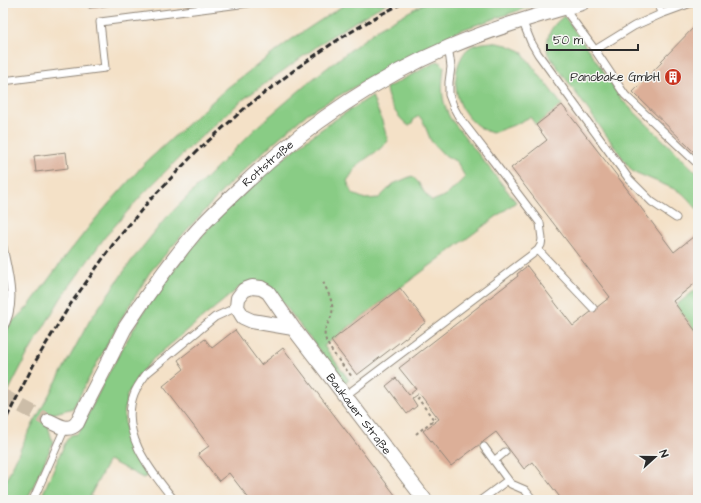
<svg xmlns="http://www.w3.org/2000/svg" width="701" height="503" font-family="'Architects Daughter',sans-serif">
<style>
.green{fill:#89cc85;stroke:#5a7c58}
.building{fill:#dcaf98}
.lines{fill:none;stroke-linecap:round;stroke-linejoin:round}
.minor-tunnel{stroke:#ccbda8;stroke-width:14;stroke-dasharray:14 7;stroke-linecap:butt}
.service-casing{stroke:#908679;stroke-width:9}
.minor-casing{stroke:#908679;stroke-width:16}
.path{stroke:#908679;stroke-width:2;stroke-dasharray:3 3;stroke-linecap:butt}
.service{stroke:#fff;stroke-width:7}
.minor{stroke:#fff;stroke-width:14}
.rail{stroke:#2b2b2b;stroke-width:3;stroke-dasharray:6 3;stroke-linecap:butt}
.labels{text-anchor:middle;stroke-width:3;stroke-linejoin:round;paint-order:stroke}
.poi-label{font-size:12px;fill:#2b2b2b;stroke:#f6f6f2;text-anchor:end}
.street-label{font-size:12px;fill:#2b2b2b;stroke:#f6f6f2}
</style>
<rect width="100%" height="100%" fill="#f6f6f2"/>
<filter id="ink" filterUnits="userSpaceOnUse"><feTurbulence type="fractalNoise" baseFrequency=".025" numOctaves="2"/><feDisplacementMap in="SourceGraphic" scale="8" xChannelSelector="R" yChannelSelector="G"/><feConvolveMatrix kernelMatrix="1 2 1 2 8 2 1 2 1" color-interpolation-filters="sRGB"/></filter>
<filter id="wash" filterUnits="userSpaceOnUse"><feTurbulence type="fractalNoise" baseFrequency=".012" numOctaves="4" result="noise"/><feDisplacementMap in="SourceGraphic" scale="16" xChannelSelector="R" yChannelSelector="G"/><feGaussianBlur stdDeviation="0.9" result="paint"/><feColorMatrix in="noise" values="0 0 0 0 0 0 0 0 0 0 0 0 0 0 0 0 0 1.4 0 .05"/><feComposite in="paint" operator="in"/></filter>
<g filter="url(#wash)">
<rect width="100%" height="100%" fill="#f4e1c7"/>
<path class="green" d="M347,3H387L371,12L330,37L241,101L190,147L142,195L105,237L61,298L26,357L8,392L3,389V334L12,322L28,307L62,261L97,217L144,164L227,88L292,39Z
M425,3H541L458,31L397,63L308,113L274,142L228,185L185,232L150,272L117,326L73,408L52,414L48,426L53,443L27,500H3V487L27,435L90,320L132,260L166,218L258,126L314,78L379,28Z
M564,16L595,59L622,100L698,174V210L689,200L682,193L672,188L632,171L548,54C547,50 547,48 547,44C548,31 554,24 564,16Z
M492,42L507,45L521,51L562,105L536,125L530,117L514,125L492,133C464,124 450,94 458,66C460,60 464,51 469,48C475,43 485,43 492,42Z
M438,61L442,64L444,66C442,88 440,97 450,118L516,202L400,288L324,346L349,380L344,383L273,290L241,286L153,359L139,375L127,395L124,415L126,431L130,447L136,460L147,476L143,478L109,460L90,496L97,500H40L66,441L71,435L76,434L80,431L106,378L127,340L143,313L155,294L195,244L220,215L277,164L305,141L336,119L372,96L382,121L388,141C380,151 368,156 358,165C354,170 351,176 347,181L353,194L365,199L379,198L393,184L412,176L418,182L424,192L432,201L447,195L465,177L457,162L443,154L431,141L423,121L419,116L414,119L412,124L409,126C398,118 387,102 386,88Z
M698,288V334L676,305Z"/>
<g id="blocks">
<path class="building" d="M88,3H120V4L90,8H89Z
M698,23V156L633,92L662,62L661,61Z
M562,105L618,177L674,252L698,233V281L673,301L698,334V500H562L533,462L524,469L496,432L451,466L423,431L439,419L419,393L412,398L417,406L407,414L386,386L396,378L409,395L416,389L399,368L518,276L517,274L527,266L573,326L610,297L511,168L547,140L536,125Z
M66,152L68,168L36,172L34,156Z
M400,288L426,322L357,375L331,341Z
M235,330L261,365L283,348L399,500H250L229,473L219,481L198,454L209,446L163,386L184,369L178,360L205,339L212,348Z"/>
</g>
</g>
<g filter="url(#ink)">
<use href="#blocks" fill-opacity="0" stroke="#908679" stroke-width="1"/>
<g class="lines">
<path class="minor-tunnel" d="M3,396L49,421"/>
<g class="service-casing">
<path id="service" d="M658,3L661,14
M566,7L569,15L595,50L634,26L661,14L691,3
M522,20L531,42L538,54L629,179L652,202L676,218
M595,50L625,95L698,164
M3,81L105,68L100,22L248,3
M3,247C8,273 18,304 3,328
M538,250L593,308
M345,396L538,250L541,245L542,239L540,223L493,161L459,117L454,108L449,95V82L451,67L450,59L448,47
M484,447L511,484L525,490L533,500
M494,461L505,452
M33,500L65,428
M174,500C151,471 119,434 134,394C137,386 142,380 147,373L215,317L237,307
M481,500L508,480"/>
</g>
<g class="minor-casing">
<g id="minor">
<path id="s1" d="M293,328L252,321L243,317L237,307L238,298L244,290L252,287L261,288L268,292L293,328L425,500"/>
<path id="s2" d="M49,421C59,425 68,433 77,423C87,402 98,382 108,362C114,351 119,339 125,328C146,296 169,264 194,234C208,218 224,203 240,188C301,130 372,80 449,47C492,29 537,15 582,3"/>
</g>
</g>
<path class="path" d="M323,282C328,292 334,303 332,314C330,322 323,328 325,337C327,348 346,369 353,378
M417,397L434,420
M416,434L436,418"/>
<use href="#service" class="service"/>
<use href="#minor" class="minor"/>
<path class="rail" d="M3,425L35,362L70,305L114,243L149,201L197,151L245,108L297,68L333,43L374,18L403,3"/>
</g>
</g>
<defs>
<g id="building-disc" transform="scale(0.9)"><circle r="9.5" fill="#c8321e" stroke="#f6f6f2"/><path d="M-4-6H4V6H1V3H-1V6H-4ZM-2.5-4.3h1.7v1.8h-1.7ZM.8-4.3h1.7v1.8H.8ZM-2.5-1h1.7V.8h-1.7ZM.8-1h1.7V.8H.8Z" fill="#fff"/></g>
</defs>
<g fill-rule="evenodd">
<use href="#building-disc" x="673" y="77"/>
</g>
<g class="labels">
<g class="poi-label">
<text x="660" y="81">Panobake GmbH</text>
</g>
<g class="street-label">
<text dy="4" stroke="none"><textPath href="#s2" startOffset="356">Rottstraße</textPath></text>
<text dy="4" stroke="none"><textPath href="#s1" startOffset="260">Baukauer Straße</textPath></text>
</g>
</g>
<rect width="701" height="503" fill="none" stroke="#f6f6f2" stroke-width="16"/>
<g transform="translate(655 457) rotate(69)" stroke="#f6f6f2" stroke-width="3" paint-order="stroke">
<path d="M0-3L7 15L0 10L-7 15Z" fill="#2b2b2b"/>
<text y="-6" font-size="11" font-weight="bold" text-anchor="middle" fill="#2b2b2b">N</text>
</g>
<path d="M547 44v6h91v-6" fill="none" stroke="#2b2b2b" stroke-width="2"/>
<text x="553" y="44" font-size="12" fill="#2b2b2b" stroke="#f6f6f2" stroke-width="3" paint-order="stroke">50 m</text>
</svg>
